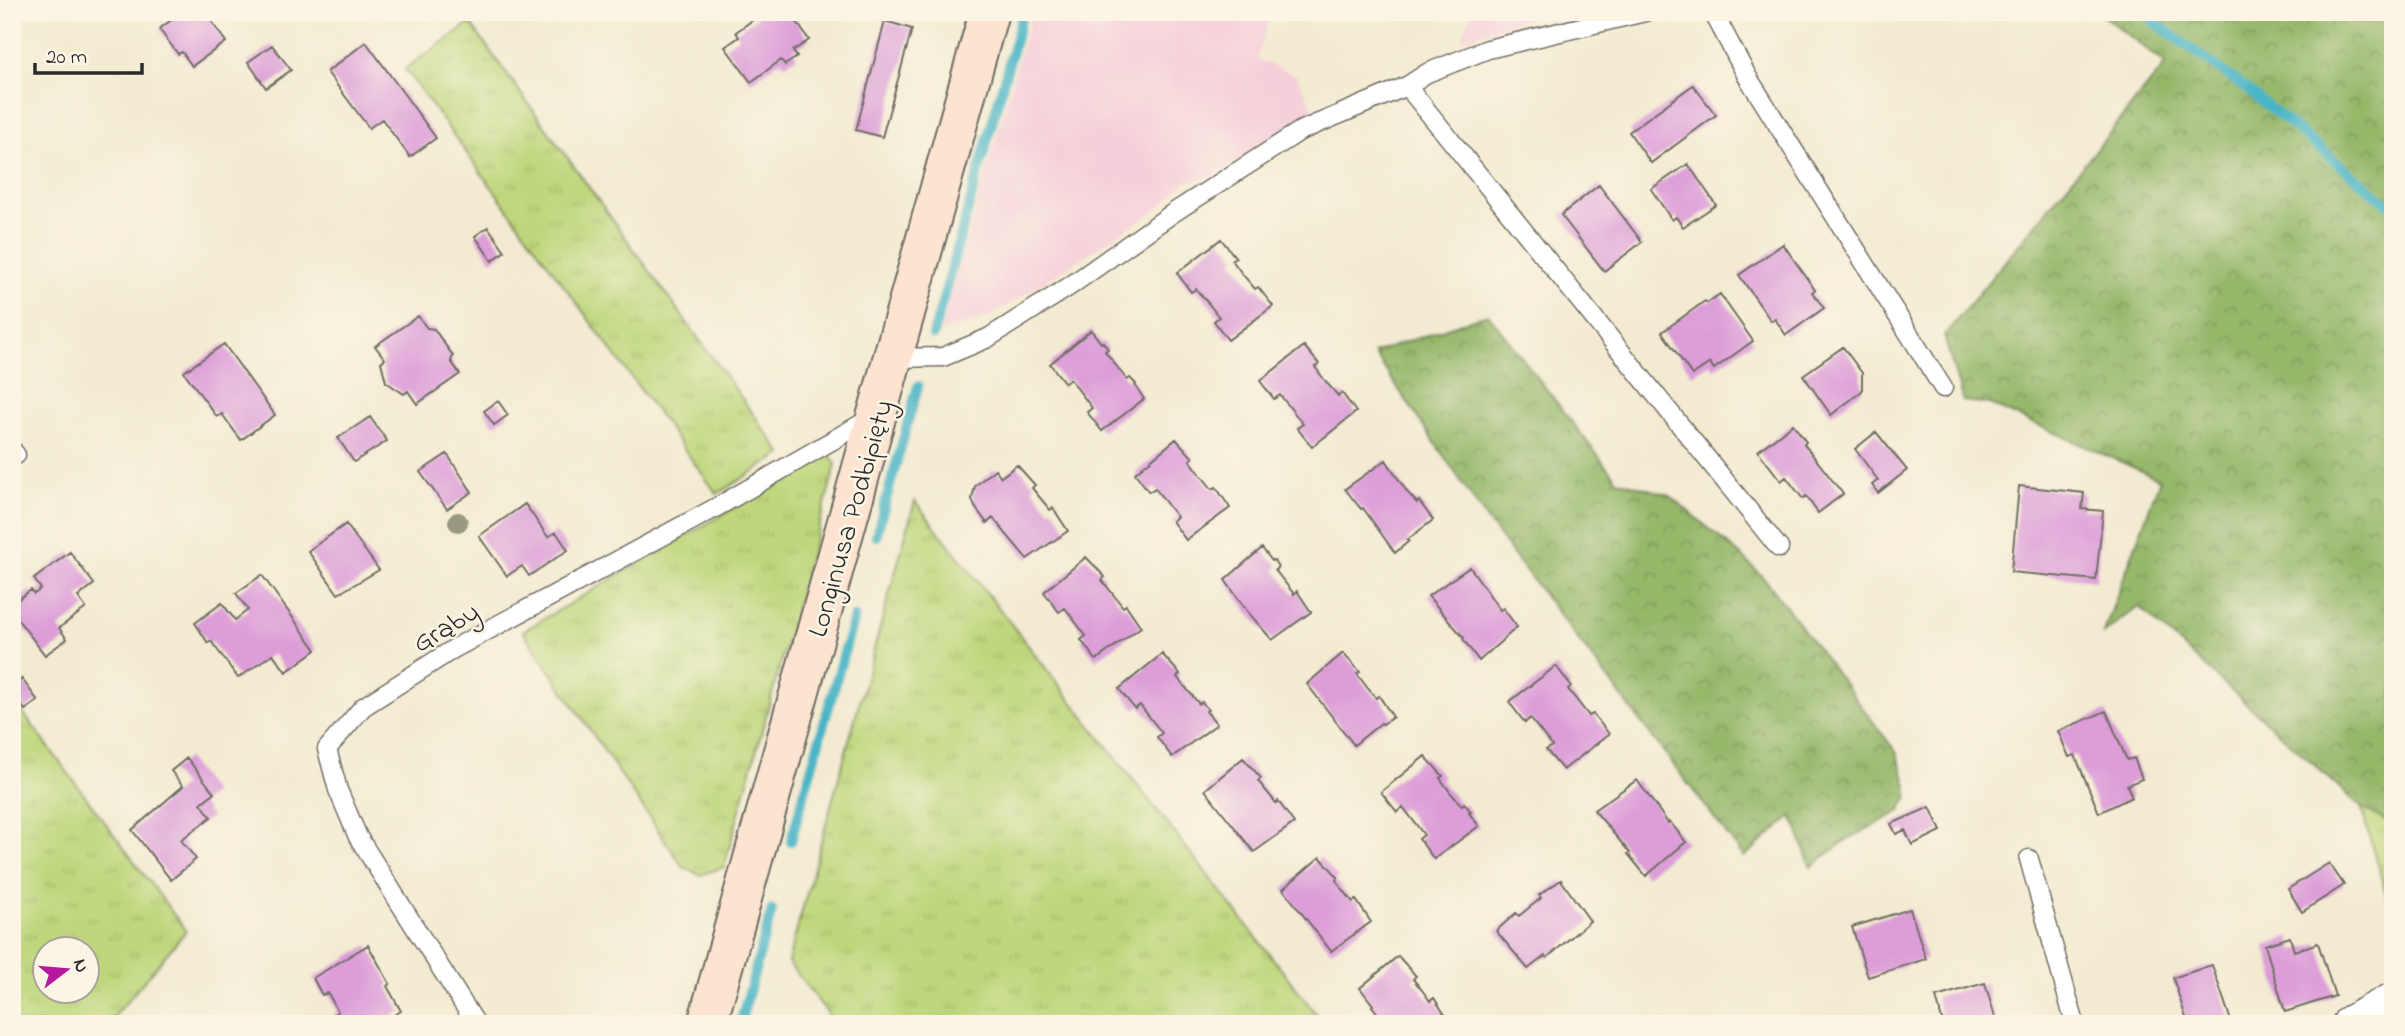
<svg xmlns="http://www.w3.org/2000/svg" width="2405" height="1036" font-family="'Indie Flower',sans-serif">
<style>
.built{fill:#f5cfd9}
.grass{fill:url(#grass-tufts);stroke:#748153;stroke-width:2;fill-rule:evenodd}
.forest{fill:url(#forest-crowns);stroke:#60724b;stroke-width:2}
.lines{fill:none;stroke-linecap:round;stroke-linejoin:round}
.stream{stroke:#49b5c6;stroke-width:10}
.building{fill:#dc9dd8}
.lane-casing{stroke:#716e65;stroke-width:21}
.street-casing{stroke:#716e65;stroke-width:40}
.secondary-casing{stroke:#716e65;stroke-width:42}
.lane{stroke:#fff;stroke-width:18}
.street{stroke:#fff;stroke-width:37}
.secondary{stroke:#fde4d1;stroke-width:38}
.tree{fill:#999981}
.labels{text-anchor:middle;stroke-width:5;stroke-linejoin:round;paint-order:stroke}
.street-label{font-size:28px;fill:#2b2b2b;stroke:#fcf5e5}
</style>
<defs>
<pattern id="grass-tufts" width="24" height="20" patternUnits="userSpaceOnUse" patternTransform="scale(1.75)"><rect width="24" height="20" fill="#bed77b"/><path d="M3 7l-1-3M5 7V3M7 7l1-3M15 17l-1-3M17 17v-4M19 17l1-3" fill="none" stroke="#a3b96a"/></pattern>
<pattern id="forest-crowns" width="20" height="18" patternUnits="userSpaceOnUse" patternTransform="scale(1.75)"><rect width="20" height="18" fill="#96b86b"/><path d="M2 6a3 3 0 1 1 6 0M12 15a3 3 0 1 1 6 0" fill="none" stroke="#7b9658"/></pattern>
</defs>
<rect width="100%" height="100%" fill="#fcf5e5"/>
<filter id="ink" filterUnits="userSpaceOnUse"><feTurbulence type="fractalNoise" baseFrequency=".0143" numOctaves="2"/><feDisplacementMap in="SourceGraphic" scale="14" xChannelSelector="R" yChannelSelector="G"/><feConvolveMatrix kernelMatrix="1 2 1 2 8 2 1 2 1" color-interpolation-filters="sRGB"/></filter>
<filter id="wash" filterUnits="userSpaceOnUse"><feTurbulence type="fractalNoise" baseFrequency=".00686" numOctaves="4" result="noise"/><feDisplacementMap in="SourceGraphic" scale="28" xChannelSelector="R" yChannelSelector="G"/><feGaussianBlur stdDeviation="1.57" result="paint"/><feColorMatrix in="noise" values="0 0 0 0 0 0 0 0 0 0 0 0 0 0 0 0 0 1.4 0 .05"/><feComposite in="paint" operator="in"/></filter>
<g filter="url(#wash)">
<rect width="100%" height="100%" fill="#f3ebd1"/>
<path class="built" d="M1032,12H1271L1257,59L1296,75L1318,117L1212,176L1187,181L1158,209L989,317L940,332Z
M1471,12H1547L1462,40Z"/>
<path class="grass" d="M470,23L782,454L717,494L405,69Z
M828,453L836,464L724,867L700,875L683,867L523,631Z
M915,501L1324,1024H836L788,962Z
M12,698L186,931L108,1024H12ZM88,948V990H46V948Z
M2361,807L2393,825V915H2392Z"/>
<path class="forest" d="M2098,12H2393V825L2361,807L2138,606L2103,634L2160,479L1989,404L1963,401L1944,336L2166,64Z
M1488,314L1617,480L1669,495L1745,559L1768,583L1896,752L1906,782L1908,797L1899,812L1846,840L1811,867L1792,816L1744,857L1490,524L1374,353Z"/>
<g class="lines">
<path class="stream" d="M2140,12L2243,86L2393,208
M933,335L1023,12
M876,536L918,386
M791,841L854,617
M740,1024L772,910"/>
</g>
<g id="blocks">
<path class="building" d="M174,12H205L226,42L192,66L182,52L178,54L159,29L177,16Z
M764,12H790L809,40L793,51L797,57L785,65L781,60L751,82L725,47L739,37L736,32Z
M885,21L912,29L882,137L856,130Z
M366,42L436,138L410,157L382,119L369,128L327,72Z
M272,45L291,70L266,88L248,62Z
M1693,85L1716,115L1651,163L1629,132Z
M1688,164L1716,205L1683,227L1676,217L1672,220L1651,189Z
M1599,185L1642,242L1604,271L1561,215Z
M488,227L505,251L492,261L475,236Z
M1221,239L1236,258L1232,260L1243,275L1255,289L1258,287L1273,306L1228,340L1214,321L1219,317L1208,303L1196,289L1191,292L1177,273Z
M1783,244L1815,290L1812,292L1824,308L1786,335L1775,319L1771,321L1739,275Z
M1720,294L1753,341L1714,369L1710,363L1692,375L1662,332L1705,301L1707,303Z
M418,316L427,328L434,329L453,356L451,361L460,374L417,404L408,391L404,394L386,382L381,362L385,359L375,346Z
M1091,330L1101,343L1103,342L1108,349L1105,351L1127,380L1130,378L1136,384L1135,385L1144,399L1102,431L1087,412L1092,408L1070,379L1065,383L1050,364Z
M224,344L275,415L241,440L222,414L217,417L184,372Z
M1304,346L1319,364L1315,367L1326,382L1338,396L1342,393L1356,412L1312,447L1297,428L1303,424L1280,395L1274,399L1260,381Z
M1843,347L1862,373V391L1831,415L1803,375Z
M498,401L508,415L494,425L484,411Z
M370,417L387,441L354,462L338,438Z
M1793,424L1806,442L1804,444L1843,494L1818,513L1806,496L1803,499L1786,477L1781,481L1758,451Z
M1876,432L1907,470L1878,493L1872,485L1878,480L1855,449Z
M1176,439L1193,458L1190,460L1201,475L1212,489L1216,487L1230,508L1186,540L1172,521L1177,517L1166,503L1155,488L1149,492L1135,473Z
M447,454L472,492L447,509L420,472Z
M1386,460L1407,492L1417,503L1419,501L1433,520L1407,540L1409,541L1395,553L1363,508L1361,509L1345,489Z
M1017,465L1035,485L1032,488L1050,510L1053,508L1068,531L1027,559L993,518L987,523L975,507L972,499L975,486L995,469L1001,477Z
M2019,486L2084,493L2082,509L2103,511L2096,580L2011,572Z
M525,504L548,537L556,532L568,550L529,576L522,566L507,576L479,536Z
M346,524L379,570L338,594L308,551Z
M1262,548L1272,561L1274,560L1278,567L1275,570L1294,594L1297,591L1311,612L1272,640L1247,611L1225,580Z
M70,552L94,584L78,597L86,608L59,628L67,639L45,655L12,612V604L31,590L34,594L41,589L34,579Z
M1086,557L1105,577L1102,580L1123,607L1126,605L1141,627L1096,660L1081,640L1086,636L1065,608L1059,612L1044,592Z
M1470,567L1500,610L1503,608L1517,627L1479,661L1463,639L1464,638L1428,596Z
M262,575L316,650L286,672L273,654L238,678L211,641L208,643L195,623L222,603L235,620L248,610L236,593Z
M1343,653L1360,672L1357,674L1366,686L1376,698L1379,696L1393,717L1383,724L1381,723L1354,745L1307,684Z
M1162,654L1180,674L1177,677L1199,704L1202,702L1208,710L1206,711L1217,724L1172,757L1157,737L1162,733L1140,705L1135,709L1119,689Z
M1556,666L1571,686L1568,689L1589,716L1593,714L1609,734L1563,770L1546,750L1552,746L1530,718L1525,723L1509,702Z
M22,679L38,701L25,710L12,692V686Z
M2106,711L2127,760L2134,758L2142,779L2127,785L2132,797L2099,813L2075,755L2069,757L2058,731Z
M1425,756L1443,776L1440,778L1450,792L1462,806L1464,803L1471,812L1469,813L1479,826L1434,859L1419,839L1424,835L1403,807L1397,812L1381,792Z
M187,758L214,793L201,803L211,817L181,840L196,859L171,880L132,830L183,786L171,771Z
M1243,758L1261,778L1258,781L1276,803L1278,801L1294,823L1254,852L1205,790Z
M1637,780L1668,823L1670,822L1686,842L1646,876L1628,854L1630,853L1594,810Z
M1930,807L1941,831L1912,845L1905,830L1896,834L1891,824Z
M1320,857L1338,877L1336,880L1344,891L1353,902L1356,900L1371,922L1331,951L1283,889Z
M2329,863L2344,885L2302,912L2288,889Z
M1561,880L1590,921L1547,958L1545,956L1528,969L1496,931L1516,913L1519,916L1541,898L1539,895Z
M1910,909L1926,959L1868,977L1852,927Z
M2290,937L2294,951L2318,943L2335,996L2285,1012L2265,945Z
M368,945L390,984L387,986L401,1011L379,1024H339L334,1014L338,1012L328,993L322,995L313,978Z
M1398,956L1416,976L1413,979L1422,990L1430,1001L1434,998L1449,1021L1446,1024H1386L1372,1006L1373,1005L1360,988Z
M2212,965L2231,1021L2224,1024H2188L2173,978Z
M1985,983L1997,1024H1943L1936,997Z"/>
</g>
</g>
<g filter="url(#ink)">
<use href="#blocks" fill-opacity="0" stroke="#716e65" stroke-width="2"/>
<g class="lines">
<g class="lane-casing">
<path id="lane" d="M1713,12L1747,76L1943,388
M1407,86L1779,548
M894,358L943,357L988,338L1070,286L1173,213L1300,131L1407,86L1427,73L1488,49L1645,12
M12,450L16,455
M2029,859L2075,1024
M476,1024L358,837L338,790L327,749L363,707L455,648L717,507L873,417"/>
</g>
<g class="street-casing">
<path id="street" d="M2351,1024L2392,1002L2393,1006"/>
</g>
<g class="secondary-casing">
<path id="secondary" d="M707,1024L989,12"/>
</g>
<use href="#lane" class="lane"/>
<use href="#street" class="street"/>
<use href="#secondary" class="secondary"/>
</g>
<circle class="tree" cx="458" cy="522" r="10"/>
</g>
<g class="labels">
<g class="street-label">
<text transform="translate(849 518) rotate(-74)" y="10">Longinusa Podbipięty</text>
<text transform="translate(445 626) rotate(-31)" y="10">Grąby</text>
</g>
</g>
<rect width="2405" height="1036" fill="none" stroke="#fcf5e5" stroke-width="42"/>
<g transform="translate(66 970) rotate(74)"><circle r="33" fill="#fcf5e5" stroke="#a8a49b" stroke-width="2"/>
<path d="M0-5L12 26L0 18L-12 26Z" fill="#b5179e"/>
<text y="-10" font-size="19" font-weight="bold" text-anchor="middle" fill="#2b2b2b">N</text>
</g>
<path d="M35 63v10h107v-10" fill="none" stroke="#2b2b2b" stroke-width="3.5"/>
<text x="46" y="63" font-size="21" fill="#2b2b2b" stroke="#fcf5e5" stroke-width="5" paint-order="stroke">20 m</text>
</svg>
